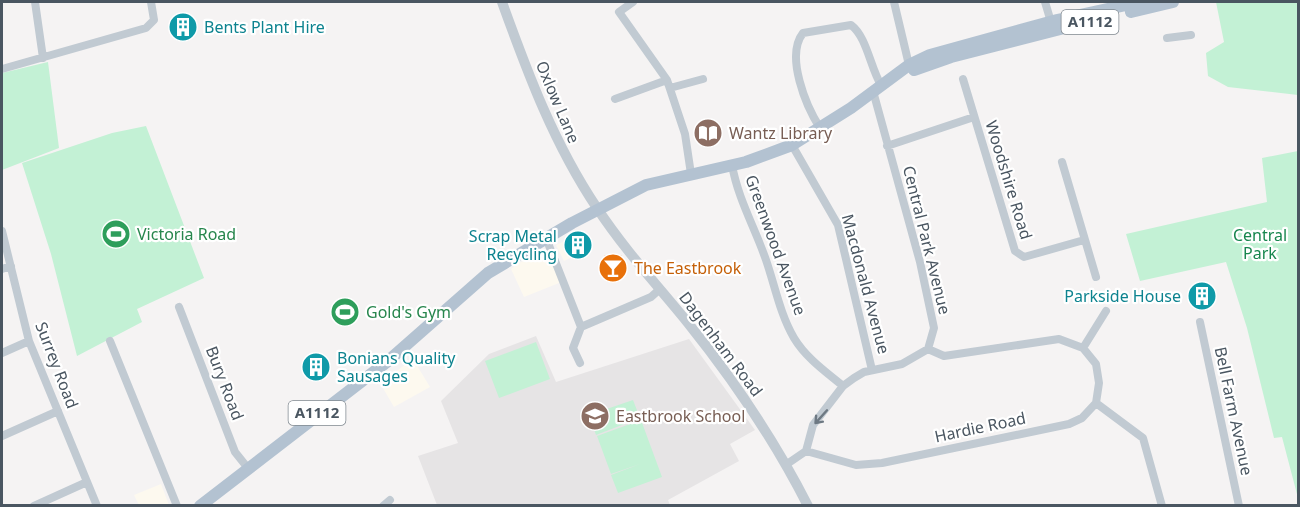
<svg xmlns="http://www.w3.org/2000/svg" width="1300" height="507" font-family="'Noto Sans',sans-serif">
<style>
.commercial{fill:#fdf9ef}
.education{fill:#e6e4e5}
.green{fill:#c3f1d5}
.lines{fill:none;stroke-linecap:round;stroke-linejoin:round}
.minor{stroke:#c1cad2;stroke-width:8}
.tertiary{stroke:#c1cad2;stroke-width:10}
.primary{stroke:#b3c2d1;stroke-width:12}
.oneway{stroke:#6e7983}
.labels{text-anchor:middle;stroke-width:4.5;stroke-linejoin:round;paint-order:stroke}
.shield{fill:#fff;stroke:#808990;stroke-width:1.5}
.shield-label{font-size:15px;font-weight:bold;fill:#4a5661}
.culture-label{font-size:16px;fill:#0d838f;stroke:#fff;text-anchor:start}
.street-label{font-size:16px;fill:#4a5661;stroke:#fff}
.education-label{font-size:16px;fill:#785e54;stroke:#fff;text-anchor:start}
.leisure-label{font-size:16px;fill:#27864d;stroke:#fff;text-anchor:start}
.park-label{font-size:16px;fill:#17864e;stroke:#fff}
.food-label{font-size:16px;fill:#c56008;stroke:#fff;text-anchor:start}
</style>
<rect width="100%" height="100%" fill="#f5f3f3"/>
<path class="commercial" d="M578,235L585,251L564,261L556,245Z
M552,249L564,281L524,297L511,269L519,263Z
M413,359L430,387L394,407L380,383Z
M161,484L169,505H139L134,495Z"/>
<path class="education" d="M536,336L556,382L689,339L755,430L730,444L739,461L668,500L670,505H437L418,456L458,443L441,401L489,354Z"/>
<path class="green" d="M1216,2H1298V95L1228,87L1208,76L1206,53L1224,42Z
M48,62L59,148L2,170V73Z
M146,126L204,278L137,309L142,322L77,356L51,254L22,163L112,133Z
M1298,151V498L1282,437L1274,438L1247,328L1226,262L1140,281L1126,234L1267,202L1262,158Z
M536,342L550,379L499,398L485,361Z
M633,400L640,418L596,435L589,415Z
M641,420L662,477L618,493L611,475L640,464L611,474L597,436Z"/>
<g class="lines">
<path class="minor" d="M35,2L43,58
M633,2L619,12L667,80L685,134L691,174
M894,2L909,65
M1045,2L1051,22
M1167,38L1191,35
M2,69L146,28L154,20L151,2
M963,79L1015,251L1024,257L1084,240
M670,88L703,79
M615,99L667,80
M820,128C806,106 785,56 803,33L851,25C867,37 870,67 881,85
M792,145L838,225L872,370
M887,146L974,117
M1062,162L1096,277
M732,165C738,199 755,228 766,260C775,286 780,314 794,338C806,358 826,372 843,386
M2,231L29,341L97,506
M546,238L581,327L651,297L660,289
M2,269L11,266
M179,307L235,452L247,467
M1200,322L1239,506
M110,341L177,506
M1083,348L1106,311
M2,353L29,341
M580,363L573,348L581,327
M1096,403L1143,438L1162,506
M2,436L58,411
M806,451L856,465L882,463L1069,424L1082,418L1096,403L1099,383L1096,364L1083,348L1059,339L944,356L928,349
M787,464L806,451L813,425L843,386L854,378L864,372L902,364L928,349L934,328L920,262L873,91
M34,506L87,482
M383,506L390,500"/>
<path class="tertiary" d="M502,2C528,74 554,144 597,208C624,249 657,285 688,323C733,379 775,441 808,506"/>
<path class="primary" d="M1131,12L1173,2
M914,70L951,57L1111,16
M200,506L388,361L488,273L572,223L646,185L746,162L792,145L851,108L909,65L930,55L1057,20L1140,2"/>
</g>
<defs><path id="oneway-shaft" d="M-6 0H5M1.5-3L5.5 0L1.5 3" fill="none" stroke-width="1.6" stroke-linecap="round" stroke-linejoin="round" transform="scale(1.5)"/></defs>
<use class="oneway" href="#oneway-shaft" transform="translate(821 417) rotate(132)"/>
<defs>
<g id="building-disc" transform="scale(1.5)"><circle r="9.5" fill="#0f9aa8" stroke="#fff"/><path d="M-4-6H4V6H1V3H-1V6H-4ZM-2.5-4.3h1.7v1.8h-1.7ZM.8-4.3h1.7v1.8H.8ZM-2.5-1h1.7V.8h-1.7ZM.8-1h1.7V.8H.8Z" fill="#fff"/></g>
<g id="library-disc" transform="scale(1.5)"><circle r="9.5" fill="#8d6e63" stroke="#fff"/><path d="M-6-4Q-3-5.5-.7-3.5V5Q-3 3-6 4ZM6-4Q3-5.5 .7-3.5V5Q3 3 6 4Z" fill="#fff"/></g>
<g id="stadium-disc" transform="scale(1.5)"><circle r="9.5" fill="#2e9e5b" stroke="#fff"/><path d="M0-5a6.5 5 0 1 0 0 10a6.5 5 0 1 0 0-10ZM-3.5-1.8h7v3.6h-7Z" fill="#fff"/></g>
<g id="bar-disc" transform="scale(1.5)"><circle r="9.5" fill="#e8710a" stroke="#fff"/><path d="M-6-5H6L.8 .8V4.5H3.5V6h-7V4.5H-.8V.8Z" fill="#fff"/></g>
<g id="school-disc" transform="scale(1.5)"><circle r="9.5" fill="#8d6e63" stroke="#fff"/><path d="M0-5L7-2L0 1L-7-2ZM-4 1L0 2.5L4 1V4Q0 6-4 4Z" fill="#fff"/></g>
</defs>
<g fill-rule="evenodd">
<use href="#building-disc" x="183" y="27"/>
<use href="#library-disc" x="708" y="133"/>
<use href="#stadium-disc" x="116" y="234"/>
<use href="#building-disc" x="578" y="245"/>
<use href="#bar-disc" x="613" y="268"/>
<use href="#building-disc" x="1202" y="296"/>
<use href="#stadium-disc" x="345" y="312"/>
<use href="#building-disc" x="316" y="367"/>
<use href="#school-disc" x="595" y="416"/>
</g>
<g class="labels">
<g class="shield">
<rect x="1061.5" y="10" width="57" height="24" rx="4.5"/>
<rect x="288.5" y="401" width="57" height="24" rx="4.5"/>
</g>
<g class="shield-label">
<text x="1090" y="27">A1112</text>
<text x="317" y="418">A1112</text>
</g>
<g class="culture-label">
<text x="204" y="33">Bents Plant Hire</text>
<text x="557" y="242" text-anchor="end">Scrap Metal<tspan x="557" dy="18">Recycling</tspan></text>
<text x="1181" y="302" text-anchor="end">Parkside House</text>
<text x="337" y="364">Bonians Quality<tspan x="337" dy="18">Sausages</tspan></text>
</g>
<g class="street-label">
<text transform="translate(558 102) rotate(67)" y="6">Oxlow Lane</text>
<text transform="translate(1009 180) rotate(73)" y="6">Woodshire Road</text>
<text transform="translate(927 240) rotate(76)" y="6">Central Park Avenue</text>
<text transform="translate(776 245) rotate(70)" y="6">Greenwood Avenue</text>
<text transform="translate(866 284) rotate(75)" y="6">Macdonald Avenue</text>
<text transform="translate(721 344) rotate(53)" y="6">Dagenham Road</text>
<text transform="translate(57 365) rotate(69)" y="6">Surrey Road</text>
<text transform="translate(225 383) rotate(69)" y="6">Bury Road</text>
<text transform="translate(1234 411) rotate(78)" y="6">Bell Farm Avenue</text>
<text transform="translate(980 427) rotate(-12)" y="6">Hardie Road</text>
</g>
<g class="education-label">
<text x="729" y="139">Wantz Library</text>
<text x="616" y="422">Eastbrook School</text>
</g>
<g class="leisure-label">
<text x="137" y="240">Victoria Road</text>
<text x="366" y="318">Gold's Gym</text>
</g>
<g class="park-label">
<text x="1260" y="241">Central<tspan x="1260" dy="18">Park</tspan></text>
</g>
<g class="food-label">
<text x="634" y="274">The Eastbrook</text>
</g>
</g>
<rect width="1300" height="507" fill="none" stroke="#4a5661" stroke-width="6"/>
</svg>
